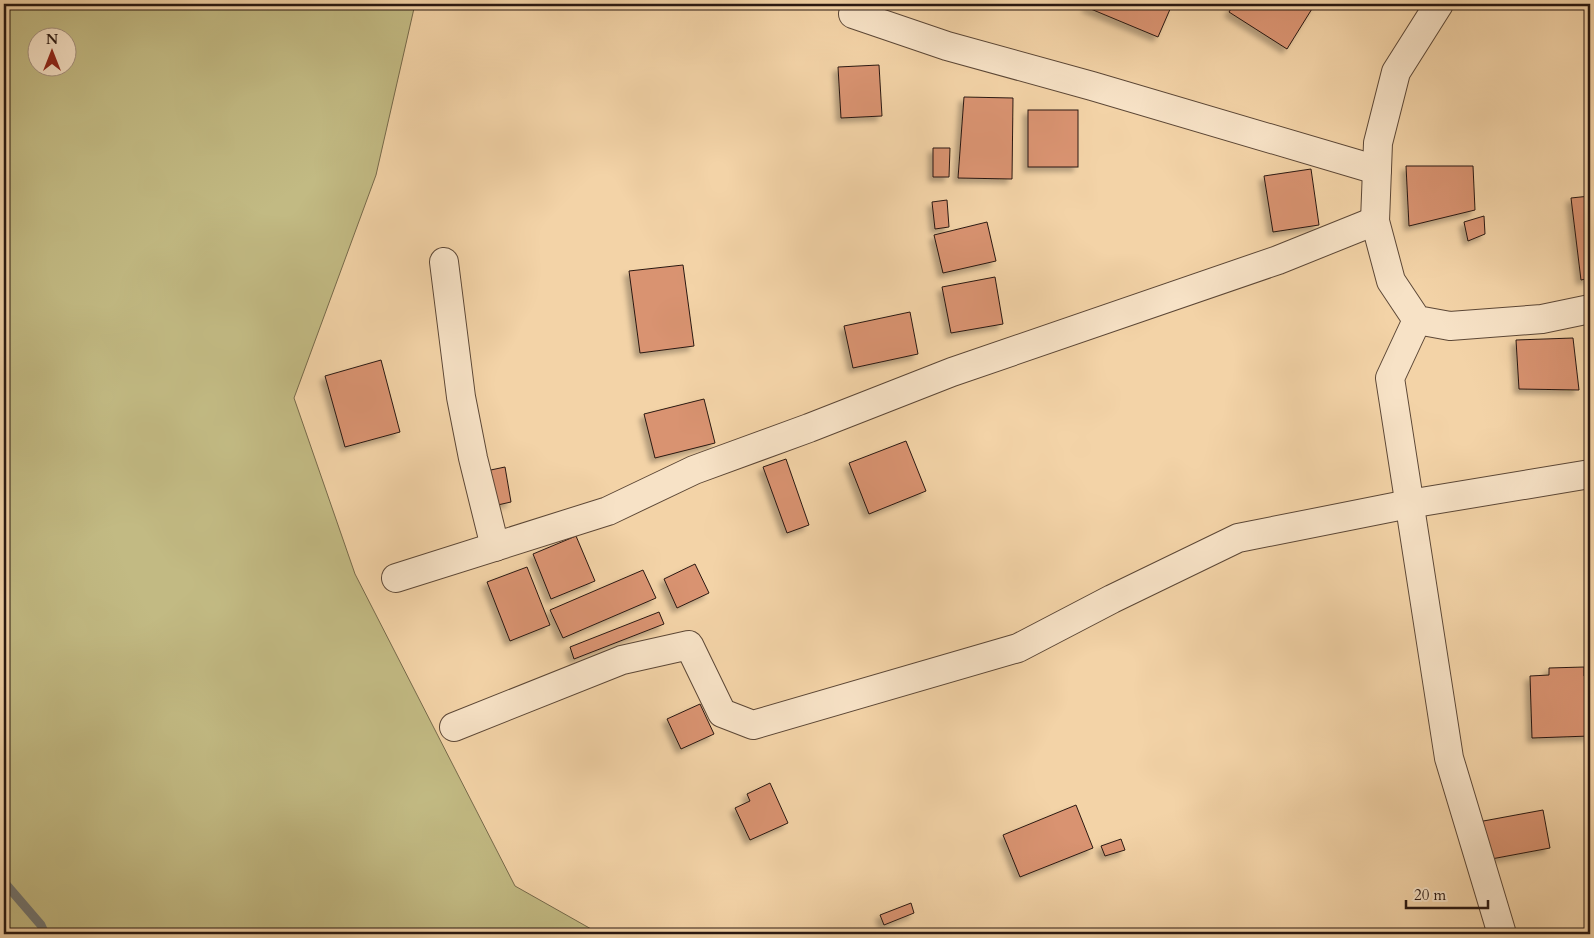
<svg xmlns="http://www.w3.org/2000/svg" width="1594" height="938" font-family="Cardo,serif">
<style>
.green{fill:#c2ba83;stroke:#76694a;fill-rule:evenodd}
.lines{fill:none;stroke-linecap:round;stroke-linejoin:round}
.stream{stroke:#717673;stroke-width:9}
.building{fill:#d99371;stroke:#2a1811;filter:url(#shadow)}
.minor-casing{stroke:#5c4736;stroke-width:30}
.minor{stroke:#f7e2c6;stroke-width:28}
</style>
<defs>
<filter id="shadow"><feDropShadow dx="-4.5" dy="4.5" stdDeviation="2.5" flood-color="#0004"/></filter>
</defs>
<rect width="100%" height="100%" fill="#f3d3a7"/>
<filter id="stains"><feTurbulence type="fractalNoise" baseFrequency=".004" numOctaves="4"/><feColorMatrix values="0 0 0 0 .2 0 0 0 0 .09 0 0 0 0 .02 0 0 0 .5 -.17"/></filter>
<radialGradient id="worn" r=".72"><stop offset=".6" stop-color="#630" stop-opacity="0"/><stop offset="1" stop-color="#630" stop-opacity=".3"/></radialGradient>
<path class="green" d="M4,4h411l-39,171 -82,223 61,176 160,312 85,48h-596zM38,38h30v30h-30z"/>
<g class="lines">
<polyline class="stream" points="4,882 41,925 45,934"/>
</g>
<g class="building">
<polygon points="1088,4 1163,4 1171,7 1158,37 1086,7"/>
<polygon points="1234,4 1315,4 1287,49 1229,12"/>
<polygon points="879,65 882,116 841,118 838,67"/>
<polygon points="964,97 1013,98 1012,179 958,178"/>
<rect x="1028" y="110" width="50" height="57"/>
<polygon points="933,148 950,148 949,177 933,177"/>
<polygon points="1406,166 1473,166 1475,210 1409,226"/>
<polygon points="1311,169 1319,225 1273,232 1264,176"/>
<polygon points="1590,196 1590,278 1581,280 1571,198"/>
<polygon points="947,200 949,227 935,229 932,202"/>
<polygon points="1484,216 1485,234 1468,241 1464,222"/>
<polygon points="987,222 996,261 943,273 934,235"/>
<polygon points="683,265 694,346 640,353 629,271"/>
<polygon points="995,277 1003,324 951,333 942,287"/>
<polygon points="910,312 918,354 853,368 844,326"/>
<polygon points="1573,338 1579,390 1519,389 1516,340"/>
<polygon points="381,360 400,432 345,447 325,376"/>
<polygon points="704,399 715,443 655,458 644,414"/>
<polygon points="906,441 926,491 869,514 849,463"/>
<polygon points="786,459 809,525 787,533 763,467"/>
<polygon points="505,467 511,502 493,506 486,471"/>
<polygon points="576,536 595,581 551,599 533,554"/>
<polygon points="695,564 709,593 677,608 664,579"/>
<polygon points="527,567 550,625 510,641 487,582"/>
<polygon points="643,570 656,598 563,638 550,610"/>
<polygon points="659,612 664,624 574,659 570,647"/>
<polygon points="1584,667 1584,676 1590,675 1590,736 1532,738 1530,676 1549,675 1549,668"/>
<polygon points="700,704 714,734 681,749 667,719"/>
<polygon points="770,783 788,823 750,840 735,808 750,801 747,794"/>
<polygon points="1076,805 1093,848 1020,877 1003,835"/>
<polygon points="1543,810 1550,848 1486,860 1478,822"/>
<polygon points="1121,839 1125,850 1105,856 1101,846"/>
<polygon points="911,903 914,913 884,925 880,915"/>
</g>
<g class="lines">
<g class="minor-casing">
<g id="minor">
<polyline points="1439,4 1396,72 1378,143 1375,221 1391,281 1417,320 1450,326 1542,319 1590,309"/>
<polyline points="853,14 947,46 1092,86 1377,170"/>
<polyline points="444,262 461,397 473,458 495,547"/>
<polyline points="1417,320 1390,378 1449,758 1502,934"/>
<polyline points="396,578 608,511 694,470 809,428 952,372 1278,260 1375,221"/>
<polyline points="454,727 622,660 689,645 722,713 753,725 1018,648 1112,599 1238,538 1409,504 1590,474"/>
</g>
</g>
<use href="#minor" class="minor"/>
</g>
<rect width="1594" height="938" fill="none" stroke="#f3d3a7" stroke-width="20"/>
<rect x="5" y="5" width="1584" height="928" fill="none" stroke="#2a1811" stroke-width="2.5"/>
<rect x="10" y="10" width="1574" height="918" fill="none" stroke="#2a1811"/>
<g transform="translate(52 52)"><circle r="24" fill="#f7e2c6" stroke="#a5917e"/>
<path d="M0-4L9 19L0 12L-9 19Z" fill="#8f2418"/>
<text y="-8" font-size="14" font-weight="bold" text-anchor="middle" fill="#2a1811">N</text>
</g>
<path d="M1406 900v8h82v-8" fill="none" stroke="#2a1811" stroke-width="2.5"/>
<text x="1414" y="900" font-size="15" fill="#2a1811" stroke="#f7e2c6" stroke-width="4" paint-order="stroke">20 m</text>
<rect width="100%" height="100%" filter="url(#stains)"/>
<rect width="100%" height="100%" fill="url(#worn)"/>
</svg>
